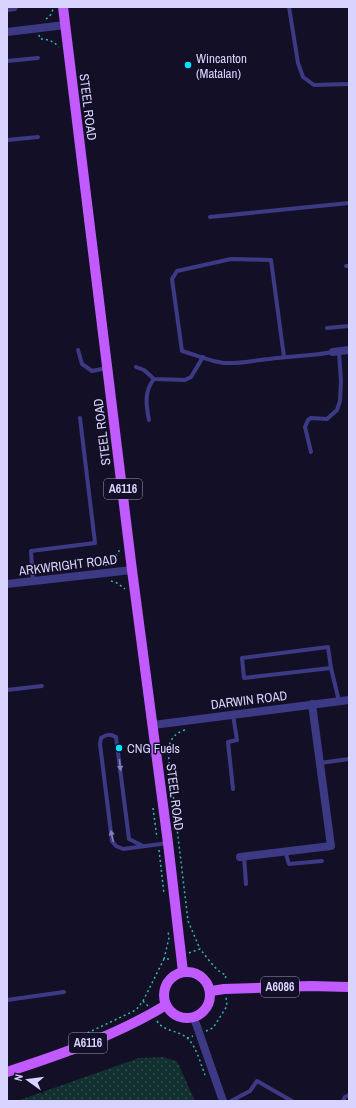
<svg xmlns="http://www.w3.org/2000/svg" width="356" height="1108" font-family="'Archivo Narrow',sans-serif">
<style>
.grass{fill:url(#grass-dots)}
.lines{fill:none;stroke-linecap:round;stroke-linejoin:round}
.path{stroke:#2fb8b0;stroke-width:1.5;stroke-dasharray:2 3;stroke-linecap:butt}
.service{stroke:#3d3a85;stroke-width:4}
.minor{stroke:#3d3a85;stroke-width:8}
.primary{stroke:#c25bff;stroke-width:10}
.oneway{fill:#837fbc}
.poi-dot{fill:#00e5ff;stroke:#130f26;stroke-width:1.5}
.labels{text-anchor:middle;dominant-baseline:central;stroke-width:3;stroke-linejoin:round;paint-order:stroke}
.shield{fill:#130f26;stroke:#9e99be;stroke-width:1}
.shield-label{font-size:12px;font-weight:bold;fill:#d9d4ff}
.poi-label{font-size:13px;fill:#d9d4ff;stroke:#130f26;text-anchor:start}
.street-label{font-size:13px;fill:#d9d4ff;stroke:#130f26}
</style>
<defs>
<pattern id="grass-dots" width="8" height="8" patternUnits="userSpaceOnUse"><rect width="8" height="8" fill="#12302f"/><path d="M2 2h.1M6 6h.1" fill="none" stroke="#344d4e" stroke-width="1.8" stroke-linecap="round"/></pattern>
</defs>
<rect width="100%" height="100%" fill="#130f26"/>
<polygon class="grass" points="163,1057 177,1061 195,1101 17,1101 139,1058"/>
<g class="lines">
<g class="path">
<polyline points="46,19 50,16 54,7"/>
<path d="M39,35l1,4c8,0 13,2 19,8"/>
<path d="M106,566v-3c7,-3 11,-7 14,-14"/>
<polyline points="111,581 117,583 125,589"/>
<path d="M185,730c-11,3 -16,11 -17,22l20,169 12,28"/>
<polyline points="153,808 157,838"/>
<polyline points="159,850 164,894"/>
<path d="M189,953l11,-4c8,9 15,22 26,26l-1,5"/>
<polyline points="164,959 169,938 168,931"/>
<polyline points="143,1001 148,1006"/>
<path d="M157,1021c7,11 21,9 30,17 9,7 14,27 18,37"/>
<polyline points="206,1031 213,1028 227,1006 226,997"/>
<polyline points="83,1035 136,1010 143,1001 164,959 172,959"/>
<polyline points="187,1038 193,1036"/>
</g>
<g class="service">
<polyline points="289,7 298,63 303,77 314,85 349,84"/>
<polyline points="7,10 15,9 16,7"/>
<polyline points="7,61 38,58"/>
<polyline points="7,140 38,137"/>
<polyline points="210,217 349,203"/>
<polyline points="346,266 349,266"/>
<polyline points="327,328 349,326"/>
<polyline points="78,350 82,364 92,371 107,368"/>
<path d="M284,357l-13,-97 -40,-1 -54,12 -5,8 10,72c12,3 32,12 44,12 14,1 29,-3 43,-4 21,-3 43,-3 64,-7"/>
<polyline points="136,367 144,370 154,379 185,380 191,377 203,357"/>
<path d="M149,420c-3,-15 -5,-29 5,-41"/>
<polyline points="311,452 305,427 308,420 311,418 327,419 337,410 340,401 341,381 339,352"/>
<polyline points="33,581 31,551 95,543 80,418"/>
<polyline points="331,668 328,647 242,658 244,678 331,668 339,701"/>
<polyline points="7,690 42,686"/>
<polyline points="233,715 237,740 228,742 233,789"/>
<polyline points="320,763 349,759"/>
<path d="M143,846l-14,-7 -13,-102c-6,-3 -9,-3 -15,1l-1,6 12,97 4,5 7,3 45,-6"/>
<polyline points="285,851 289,864 322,861"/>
<polyline points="244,856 246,884"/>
<polyline points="7,1000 64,992"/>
<polyline points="231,1101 250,1091 257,1081 292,1101"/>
<polyline points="343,1101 345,1097 349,1095"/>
</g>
<g class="minor">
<polyline points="7,32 65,25"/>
<polyline points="333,352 349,350"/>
<polyline points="7,584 132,570"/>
<polyline points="153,725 349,700"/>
<polyline points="240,857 331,846 312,704"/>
<polyline points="194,1018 223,1101"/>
</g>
<g class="primary">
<polyline points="63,7 132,570 168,843 183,972"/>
<circle cx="187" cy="995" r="23"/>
<polyline points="211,991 224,989 310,986 349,987"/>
<path d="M7,1072c55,-18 110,-37 159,-67"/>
</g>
</g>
<defs><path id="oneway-solid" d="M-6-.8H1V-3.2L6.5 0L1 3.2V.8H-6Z"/></defs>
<g class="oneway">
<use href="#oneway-solid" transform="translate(120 765) rotate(84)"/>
<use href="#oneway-solid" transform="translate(112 836) rotate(-102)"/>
</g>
<g class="poi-dot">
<circle cx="188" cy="65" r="4"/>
<circle cx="119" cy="748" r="4"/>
</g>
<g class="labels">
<g class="shield">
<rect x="104" y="479" width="38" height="20" rx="3"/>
<rect x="261" y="977" width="38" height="20" rx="3"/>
<rect x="69" y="1033" width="38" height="20" rx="3"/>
</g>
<g class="shield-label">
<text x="123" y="489">A6116</text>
<text x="280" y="987">A6086</text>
<text x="88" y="1043">A6116</text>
</g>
<g class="poi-label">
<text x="196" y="58">Wincanton<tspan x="196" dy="15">(Matalan)</tspan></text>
<text x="127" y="748">CNG Fuels</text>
</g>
<g class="street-label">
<text transform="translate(88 107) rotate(83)">STEEL ROAD</text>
<text transform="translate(102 432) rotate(-97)">STEEL ROAD</text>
<text transform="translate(68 565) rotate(-7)">ARKWRIGHT ROAD</text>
<text transform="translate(249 700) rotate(-7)">DARWIN ROAD</text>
<text transform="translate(175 797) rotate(83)">STEEL ROAD</text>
</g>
</g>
<rect width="356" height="1108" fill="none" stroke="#d9d4ff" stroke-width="16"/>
<g transform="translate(28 1080) rotate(284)" stroke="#130f26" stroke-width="3" paint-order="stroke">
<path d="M0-3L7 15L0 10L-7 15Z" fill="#d9d4ff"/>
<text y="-6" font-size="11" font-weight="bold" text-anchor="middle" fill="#d9d4ff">N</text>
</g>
</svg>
